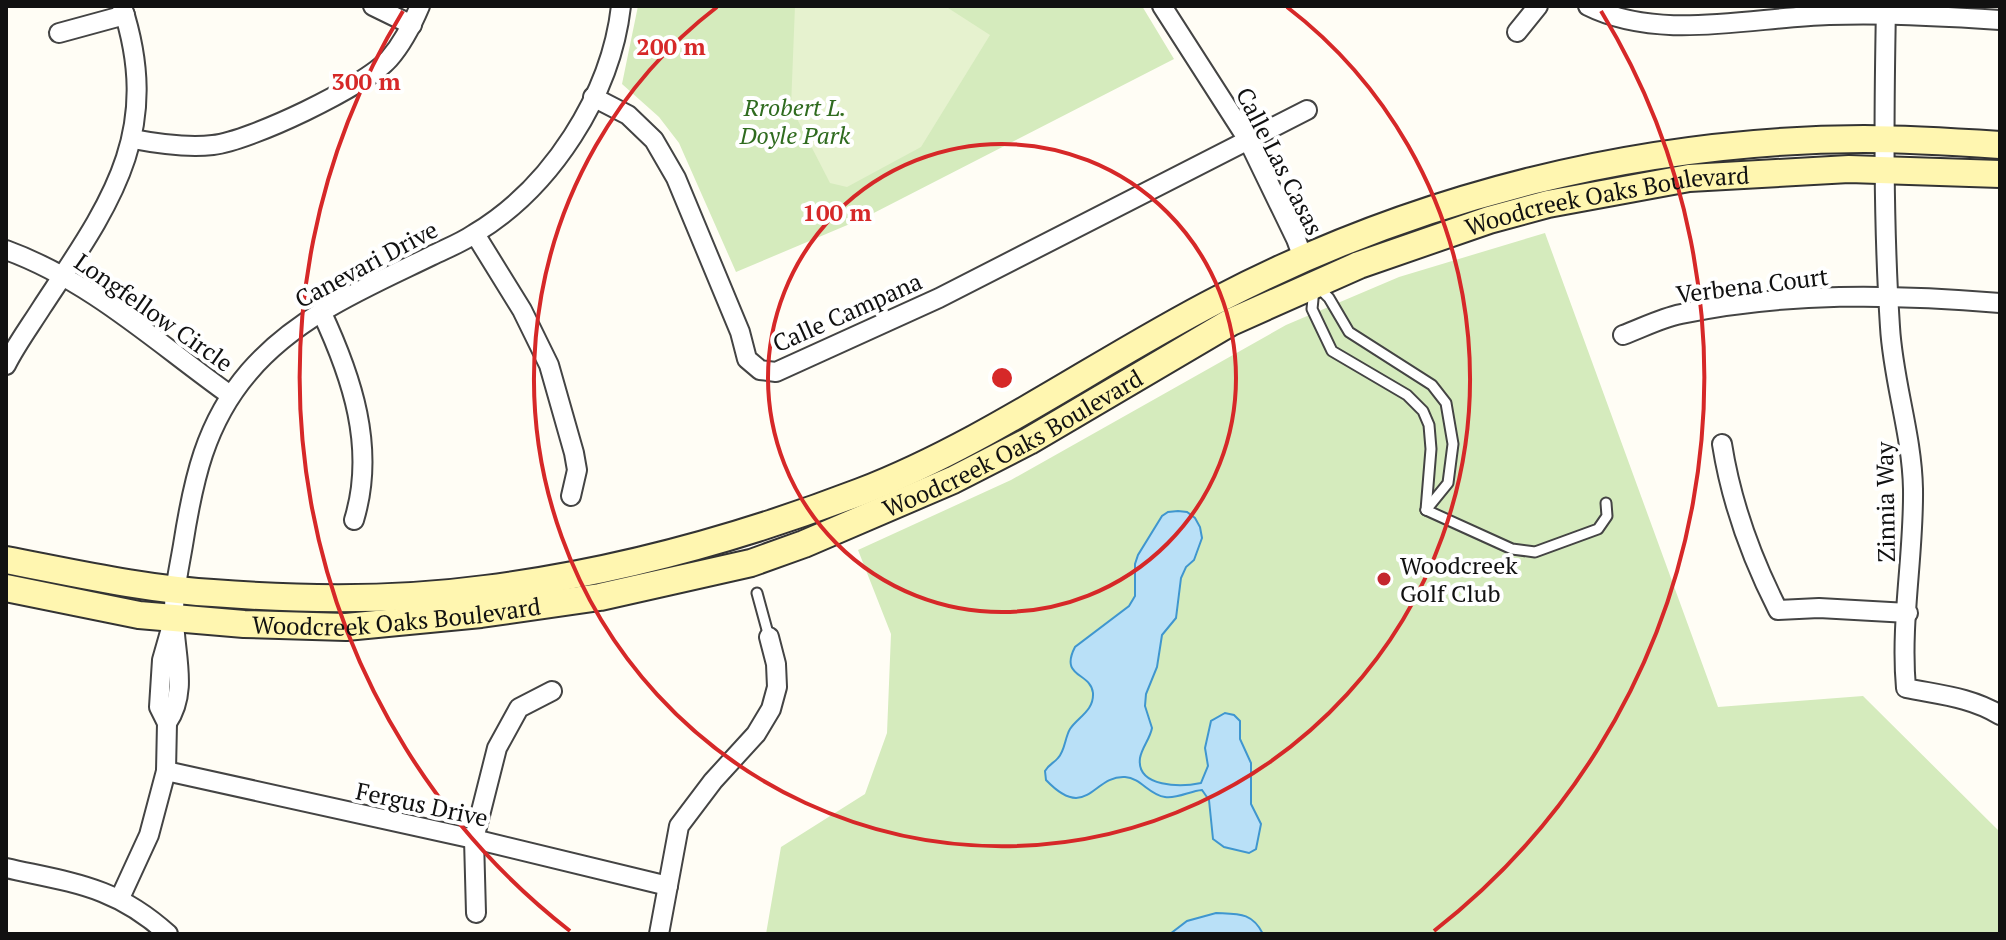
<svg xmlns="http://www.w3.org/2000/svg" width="2006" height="940" font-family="'PT Serif',serif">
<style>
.green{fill:#d5ebbd}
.pitch{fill:#e6f2cf}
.water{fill:#b9e0f7;stroke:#3f96cf;stroke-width:2}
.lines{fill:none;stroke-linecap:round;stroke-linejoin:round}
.service-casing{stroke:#444;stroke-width:13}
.minor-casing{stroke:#444;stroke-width:22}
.secondary-casing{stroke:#333;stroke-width:30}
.service{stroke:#fff;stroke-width:9}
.minor{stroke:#fff;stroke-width:18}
.secondary{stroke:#fff6b0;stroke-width:26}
.ring{fill:none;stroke:#d62828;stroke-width:4}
.poi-dot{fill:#c4262e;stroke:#fff;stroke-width:3}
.labels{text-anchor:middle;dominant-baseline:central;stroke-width:8;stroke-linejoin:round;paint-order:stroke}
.park-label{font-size:24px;font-style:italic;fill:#2f6b1f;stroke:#fff}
.street-label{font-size:24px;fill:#111;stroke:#fff}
.poi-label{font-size:24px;fill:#111;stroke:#fff;text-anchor:start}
.centre{fill:#d62828;stroke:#fff;stroke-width:4}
.ring-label{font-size:24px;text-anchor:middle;font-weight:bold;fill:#d62828;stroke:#fff;stroke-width:8;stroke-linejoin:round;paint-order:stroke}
</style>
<rect width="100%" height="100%" fill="#fffdf5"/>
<g class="green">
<polygon points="638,6 1142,6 1174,59 864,218 736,272 679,143 659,117 622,84"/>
<polygon points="1545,233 1718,707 1863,696 2000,832 2000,934 766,934 781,847 865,794 887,733 891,634 858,550 1011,480 1286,325 1399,277"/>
</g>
<polygon class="pitch" points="795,6 945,6 990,35 921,147 847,187 830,183 791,107"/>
<g class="water">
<path d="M1178,511l9,1 8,6 5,9 2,11 -8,22 -8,7 -5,11 -5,40 -14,17 -5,32 -11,27 -1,12 7,22c-2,11 -10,19 -12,30 -4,30 42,29 61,25l7,-17 -3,-18 6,-27 14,-8 9,2 6,6v18l11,24v41l10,20 -5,25 -7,4 -25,-6 -11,-8 -4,-39 -7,-10c-12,1 -25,9 -37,7 -16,-2 -24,-19 -40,-20 -32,-2 -38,46 -79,3l-1,-9c4,-7 9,-8 13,-13 7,-7 7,-21 12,-29 8,-12 24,-18 23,-36 -2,-21 -34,-15 -18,-46l54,-41 6,-10v-32l3,-9 24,-39 6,-4z"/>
<path d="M1216,913c22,1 36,-1 47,21h-93l17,-13z"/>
</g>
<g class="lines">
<g class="service-casing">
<g id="service">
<polyline points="1318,287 1329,298 1349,332 1432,385 1446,403 1453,444 1448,483 1426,510"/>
<polyline points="1314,289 1312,309 1332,351 1407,395 1423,411 1429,425 1431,449 1426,510"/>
<polyline points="1426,510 1512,549 1535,552 1598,529 1607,516 1606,503"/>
<polyline points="757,593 769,637"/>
</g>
</g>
<g class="minor-casing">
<g id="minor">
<polyline points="373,6 412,25"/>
<polyline points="1162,6 1248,140 1296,239 1303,258"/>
<path d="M1588,6c72,36 164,11 241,9 57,-2 114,1 171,5"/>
<path d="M1886,6c-2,107 -3,214 4,321 3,54 22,107 23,162 1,66 -13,134 -7,199 34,7 64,9 94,27"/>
<polyline points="1517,32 1538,6"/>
<polyline points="59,33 125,15"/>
<polyline points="593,97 628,115 654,140 676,178 740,332 747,359 760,370 776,372 939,298 1307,110"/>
<path d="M133,139c26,5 53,9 80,6 37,-4 151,-58 176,-86 14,-16 23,-34 31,-53"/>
<polyline points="475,234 522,310 549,365 574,453 577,470 571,496"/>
<path d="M6,250c85,31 151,93 224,145"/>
<path d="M321,311c31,66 55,137 33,209"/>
<path d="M1623,335c19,-7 38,-17 58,-21 103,-22 214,-20 319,-11"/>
<path d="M6,365c10,-20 24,-39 36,-58 67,-102 122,-173 80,-301"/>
<path d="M1722,444c9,57 30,115 56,166l41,-2 89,5"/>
<path d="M167,723c22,-32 7,-70 7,-106 -1,-24 5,-48 9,-72 10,-64 22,-122 66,-173 48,-56 116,-84 182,-116 14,-7 30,-13 43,-22 77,-46 137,-139 147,-228"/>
<polyline points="166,771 474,839 668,886"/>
<path d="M6,868c67,15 109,18 162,66"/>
<polyline points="120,898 149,835 166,771 167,723 159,707 162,660 172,625"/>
<polyline points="476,913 474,839 497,748 519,708 552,691"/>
<polyline points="659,934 679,826 713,781 756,734 771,709 777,687 776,664 769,637"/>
</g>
</g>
<g class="secondary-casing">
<g id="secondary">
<path d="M6,560c68,13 138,29 207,33 89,7 183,8 272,-4 127,-16 255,-51 375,-97 127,-49 238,-131 359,-193 198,-103 422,-159 645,-160 45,0 91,3 136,6"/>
<path id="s1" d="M6,588l133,27 105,9 102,3 135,-13 119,-17 151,-34 53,-19 149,-64 76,-39 202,-119 128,-57 130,-45 59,-16 141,-26 160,-9 151,5"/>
</g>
</g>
<use href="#service" class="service"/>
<use href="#minor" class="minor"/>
<use href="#secondary" class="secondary"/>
</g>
<g class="ring">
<circle cx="1002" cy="378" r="234"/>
<path d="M1287 7A468 468 0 1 1 717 7"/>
<path d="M570 931A702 702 0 0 1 403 11M1601 11A702 702 0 0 1 1434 931"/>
</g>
<circle class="poi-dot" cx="1384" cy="579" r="8"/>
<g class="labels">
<g class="park-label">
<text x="795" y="107">Rrobert L.<tspan x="795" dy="28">Doyle Park</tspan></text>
</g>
<g class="street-label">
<text transform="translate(1280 161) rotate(63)">Calle Las Casas</text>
<text stroke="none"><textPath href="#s1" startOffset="1690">Woodcreek Oaks Boulevard</textPath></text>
<text transform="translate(366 264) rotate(-28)">Canevari Drive</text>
<text transform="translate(1752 285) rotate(-7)">Verbena Court</text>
<text transform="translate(154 312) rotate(35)">Longfellow Circle</text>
<text transform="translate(847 312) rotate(-24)">Calle Campana</text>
<text stroke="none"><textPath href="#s1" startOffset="1042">Woodcreek Oaks Boulevard</textPath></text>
<text transform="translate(1885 502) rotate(-91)">Zinnia Way</text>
<text stroke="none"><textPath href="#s1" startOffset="394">Woodcreek Oaks Boulevard</textPath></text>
<text transform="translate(422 804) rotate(12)">Fergus Drive</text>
</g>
<g class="poi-label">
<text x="1400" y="565">Woodcreek<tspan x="1400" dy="28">Golf Club</tspan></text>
</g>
</g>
<circle cx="1002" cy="378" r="12" class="centre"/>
<g class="ring-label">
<text x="671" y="55">200 m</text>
<text x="366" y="90">300 m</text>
<text x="837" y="221">100 m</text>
</g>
<rect width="2006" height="940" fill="none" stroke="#111111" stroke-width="16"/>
</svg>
